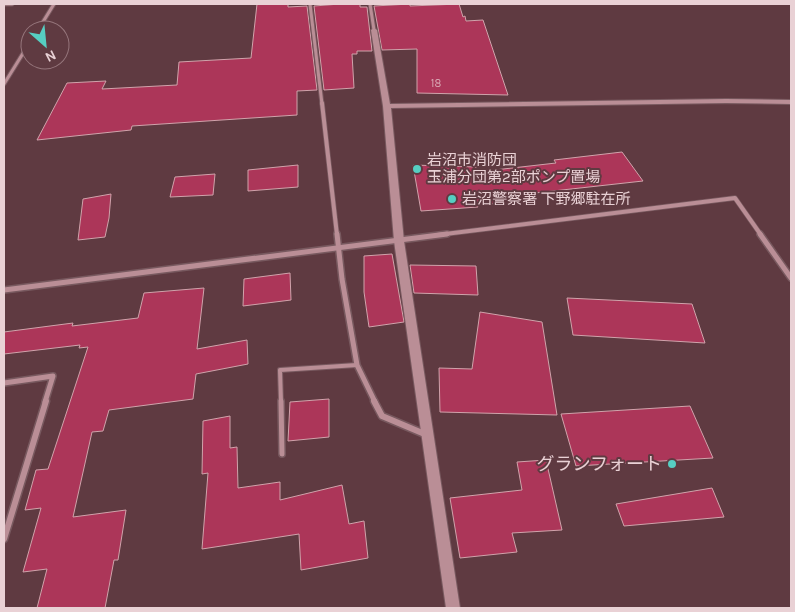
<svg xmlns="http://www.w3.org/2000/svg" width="795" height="612" font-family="Karla,'Noto Sans JP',sans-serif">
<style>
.building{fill:#ac3659;stroke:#d0a3ab}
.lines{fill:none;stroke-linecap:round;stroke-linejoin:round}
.lane-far1-casing{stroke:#78595f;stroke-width:6}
.lane-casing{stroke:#78595f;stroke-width:8}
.street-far3-casing{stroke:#78595f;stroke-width:5}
.street-far2-casing{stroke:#78595f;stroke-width:5.5}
.street-far1-casing{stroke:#78595f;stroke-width:8}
.street-casing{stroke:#78595f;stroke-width:9}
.secondary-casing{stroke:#78595f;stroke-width:2}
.lane-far1{stroke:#ba8e96;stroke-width:4}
.lane{stroke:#ba8e96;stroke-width:5}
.street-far3{stroke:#ba8e96;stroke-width:3}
.street-far2{stroke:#ba8e96;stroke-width:4}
.street-far1{stroke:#ba8e96;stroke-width:5}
.street{stroke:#ba8e96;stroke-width:6}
.secondary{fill:#ba8e96;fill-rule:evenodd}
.poi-dot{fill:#56cec2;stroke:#5f3a41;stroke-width:2}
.labels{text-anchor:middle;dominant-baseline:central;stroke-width:4;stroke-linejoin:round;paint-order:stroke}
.far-number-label{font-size:11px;fill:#daaab6}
.poi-label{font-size:15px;fill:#e9d1d5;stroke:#5f3a41;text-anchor:start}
.near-poi-label{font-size:18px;fill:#e9d1d5;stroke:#5f3a41;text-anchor:end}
</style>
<rect width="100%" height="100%" fill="#5f3a41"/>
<g class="building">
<polygon points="257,4 288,4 288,7 307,6 317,90 297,91 297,115 132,126 131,130 37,140 67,83 106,81 102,89 177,85 179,62 251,58"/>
<polygon points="340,4 360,4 360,7 367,7 372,51 357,51 357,54 352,54 354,88 324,90 314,6"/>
<polygon points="410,4 410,6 459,4 463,17 465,16 466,21 483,20 508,95 417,93 417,49 382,50 374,6"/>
<polygon points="622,152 643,181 499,197 501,203 478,205 478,207 421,211 413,165 476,167 477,172 556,163 554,160"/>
<polygon points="298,165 298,187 248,191 248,170"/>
<polygon points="215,174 213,195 170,197 175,177"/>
<polygon points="111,194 109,218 105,237 78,240 83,199"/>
<polygon points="392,254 404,322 369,327 364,292 364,256"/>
<polygon points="410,265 476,266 478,295 414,293"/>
<polygon points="290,273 291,300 243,306 244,279"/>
<polygon points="204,288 197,349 247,340 248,364 196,374 193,399 109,410 103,431 92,432 73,517 126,510 118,560 114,560 105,608 37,608 47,569 23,572 41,508 25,510 36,470 48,469 88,347 79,348 80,345 4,354 4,332 73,323 72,326 138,318 144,293"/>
<polygon points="567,298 692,304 705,343 573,335"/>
<polygon points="480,312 542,322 557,415 440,412 439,368 472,369"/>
<polygon points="329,399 329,437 288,441 290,402"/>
<polygon points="690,406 713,458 576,466 561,414"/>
<polygon points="230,416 230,448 237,447 238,488 280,482 280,500 342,485 349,524 364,521 368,558 301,570 299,534 202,549 208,473 202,474 203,421"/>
<polygon points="546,460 562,530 512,533 517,552 460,558 450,498 522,490 517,462"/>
<polygon points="712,488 724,517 624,526 616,504"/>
</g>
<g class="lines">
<g class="lane-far1-casing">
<polyline id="lane-far1" points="281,402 280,370 357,365"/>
</g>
<g class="lane-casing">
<polyline id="lane" points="281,401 282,454"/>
</g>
<g class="street-far3-casing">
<g id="street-far3">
<polyline points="4,4 12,4"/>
<polyline points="310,4 322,104"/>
<polyline points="370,4 374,30"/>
<polyline points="38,30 54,4"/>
<polyline points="4,84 30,42"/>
</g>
</g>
<g class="street-far2-casing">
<g id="street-far2">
<polyline points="322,103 337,235"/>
<polyline points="437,235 735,198 761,235"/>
</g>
</g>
<g class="street-far1-casing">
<g id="street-far1">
<polyline points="337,234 342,279 357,365 375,402"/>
<polyline points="760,234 791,278"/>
<polyline points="4,290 447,234"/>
<polyline points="4,383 53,376 45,402"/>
</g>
</g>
<g class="street-casing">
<g id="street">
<polyline points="374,401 382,416 427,435"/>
<polyline points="4,539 46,401"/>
</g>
</g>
<g class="secondary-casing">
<polygon id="secondary" points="374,28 377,30 390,104 726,99 791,100 791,104 726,103 391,108 404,241 460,608 446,608 394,241 383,106 371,30"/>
</g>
<use href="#lane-far1" class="lane-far1"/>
<use href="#lane" class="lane"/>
<use href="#street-far3" class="street-far3"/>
<use href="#street-far2" class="street-far2"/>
<use href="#street-far1" class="street-far1"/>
<use href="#street" class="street"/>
<use href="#secondary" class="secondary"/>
</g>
<g class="poi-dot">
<circle cx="417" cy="169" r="5"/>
<circle cx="452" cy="199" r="5"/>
<circle cx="672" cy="464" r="5"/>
</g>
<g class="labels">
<g class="far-number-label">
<text x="436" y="83">18</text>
</g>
<g class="poi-label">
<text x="427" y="160">岩沼市消防団<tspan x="427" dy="17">玉浦分団第2部ポンプ置場</tspan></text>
<text x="462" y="199">岩沼警察署 下野郷駐在所</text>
</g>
<g class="near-poi-label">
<text x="662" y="464">グランフォート</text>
</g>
</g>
<rect width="795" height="612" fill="none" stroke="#e9d1d5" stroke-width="10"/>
<g transform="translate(45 45) rotate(153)"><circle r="24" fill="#5f3a41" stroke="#96767c"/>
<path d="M0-4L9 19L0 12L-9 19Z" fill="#56cec2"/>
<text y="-8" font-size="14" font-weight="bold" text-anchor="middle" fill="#e9d1d5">N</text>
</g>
</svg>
